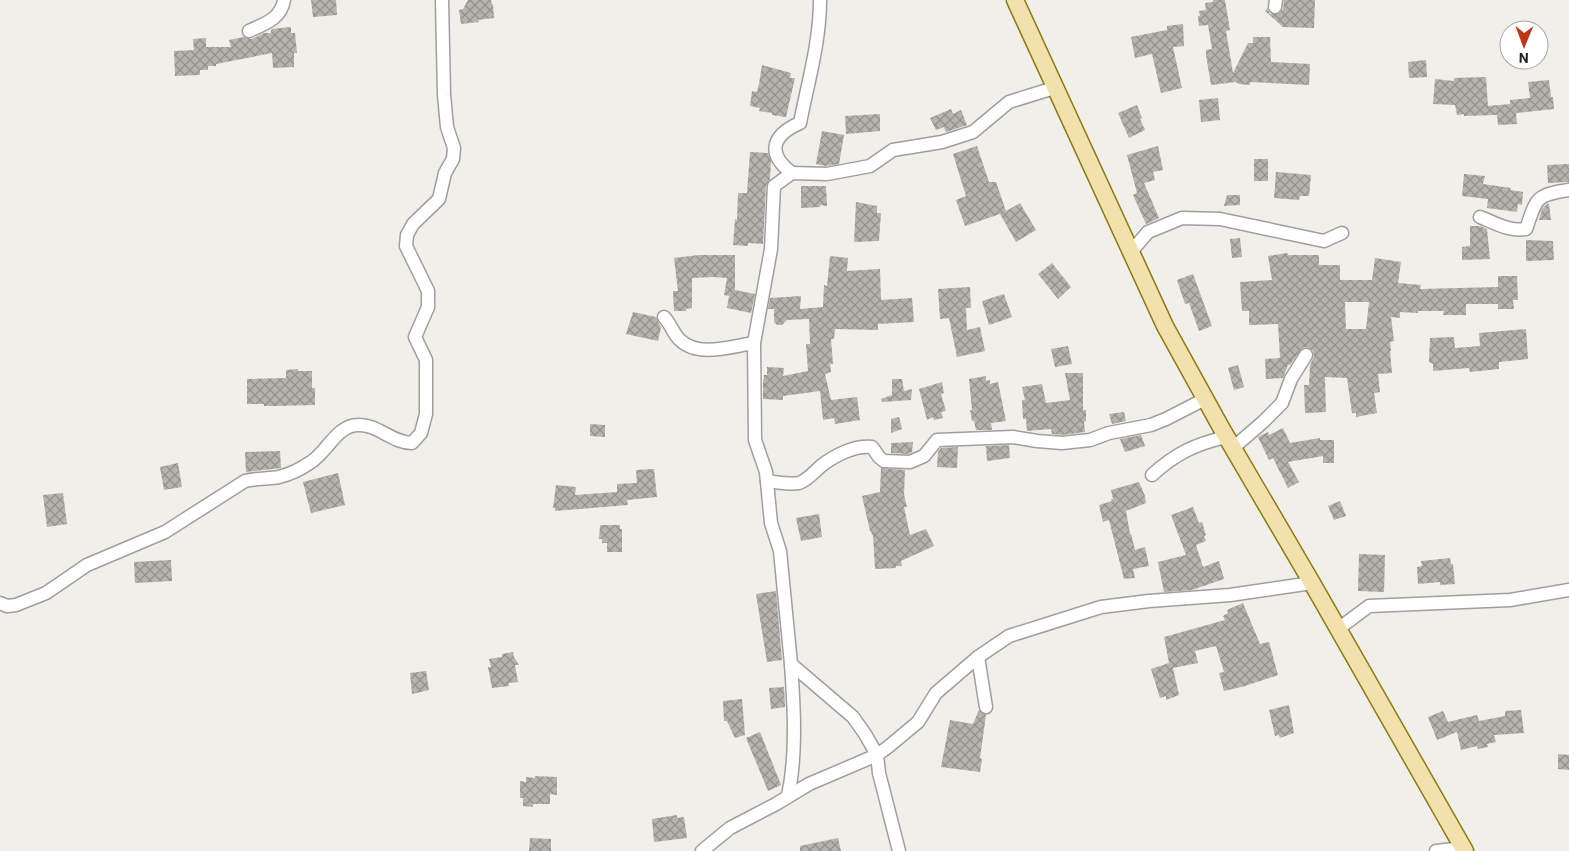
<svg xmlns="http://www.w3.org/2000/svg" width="1569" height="851" font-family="Roboto,sans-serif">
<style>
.building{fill:url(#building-cross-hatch);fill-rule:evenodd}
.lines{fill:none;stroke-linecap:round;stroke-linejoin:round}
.minor-casing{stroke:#9f9f9f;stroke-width:15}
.major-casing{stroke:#8d7a12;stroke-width:19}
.minor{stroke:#fff;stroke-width:12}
.major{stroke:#f2e1ad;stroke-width:16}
</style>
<defs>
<pattern id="building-cross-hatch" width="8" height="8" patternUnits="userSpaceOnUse" patternTransform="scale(1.25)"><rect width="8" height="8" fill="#b6b2ac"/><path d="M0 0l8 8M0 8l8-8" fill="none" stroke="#94908c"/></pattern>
</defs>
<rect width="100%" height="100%" fill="#f1efe9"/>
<g class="building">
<polygon points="311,0 336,0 337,15 313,17"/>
<polygon points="468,0 491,0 492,5 493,4 494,18 478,20 479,22 461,24 459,10 463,9"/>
<polygon points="1213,0 1225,0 1230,30 1226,31 1233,73 1248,43 1253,43 1253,37 1270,37 1271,62 1310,64 1309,85 1250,82 1250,85 1239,84 1236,82 1211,85 1206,55 1206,50 1212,49 1208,25 1199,26 1198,16 1200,16 1199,11 1206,10 1205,3 1213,2"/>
<polygon points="1284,0 1315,0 1314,28 1283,27 1265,11 1267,8 1270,14 1278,14 1283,9"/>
<polygon points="1183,24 1184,46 1173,47 1182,88 1161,93 1152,54 1135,58 1131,37 1167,30 1167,26"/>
<polygon points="291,27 291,33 295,33 297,53 294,53 294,67 273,68 272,53 216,64 216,66 208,66 208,70 200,70 200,75 175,76 174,51 194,50 193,39 206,38 206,47 231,47 229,40 244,37 252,39 264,33 271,33 271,30 272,29"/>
<polygon points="1426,60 1427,77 1409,78 1408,62"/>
<polygon points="762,65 791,73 790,78 795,78 786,117 772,115 772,113 759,111 760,108 750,106 752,91 757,92 759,84"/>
<polygon points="1486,77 1488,106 1510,104 1510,100 1530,98 1528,82 1549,80 1551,97 1553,97 1554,109 1516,113 1517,124 1498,125 1497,115 1464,116 1464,114 1457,115 1455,105 1433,104 1435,79 1454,81 1454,78"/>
<polygon points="1218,98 1220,120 1201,122 1199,100"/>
<polygon points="1137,105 1142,118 1140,119 1145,130 1129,138 1118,113"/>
<polygon points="951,109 953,114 961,110 967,125 946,132 944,127 936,130 930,118"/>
<polygon points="880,114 880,131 846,134 845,116"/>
<polygon points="822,131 844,135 839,164 826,166 816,164"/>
<polygon points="977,146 989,182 996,182 1006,211 1020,203 1036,230 1016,242 1000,214 965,226 956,200 966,196 953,154"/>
<polygon points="1158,146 1163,170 1153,172 1155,180 1144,183 1159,218 1146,224 1133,195 1137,193 1127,155"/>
<polygon points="750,152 768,153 771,161 770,179 766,186 763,244 748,243 748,246 733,245 735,219 737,220 738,193 747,193"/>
<rect x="1254" y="159" width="14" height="22"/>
<polygon points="1569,164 1569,182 1548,183 1547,165"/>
<polygon points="1276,172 1311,175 1309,196 1300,196 1299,200 1274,198"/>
<polygon points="1464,174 1485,176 1483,184 1511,188 1510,190 1523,192 1522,205 1518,204 1517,212 1487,208 1488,199 1462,196"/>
<polygon points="801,186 826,186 827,206 820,205 820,207 801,208"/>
<polygon points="1227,195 1240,195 1240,205 1224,206"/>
<polygon points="856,202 877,206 877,213 881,213 879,241 854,242"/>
<polygon points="1548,203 1549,204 1551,220 1539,220 1542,209"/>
<polygon points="1470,226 1480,226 1487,229 1490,259 1462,260 1462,247 1470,246"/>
<polygon points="1240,238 1242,257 1232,258 1230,239"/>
<polygon points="1526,240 1553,241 1554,260 1526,261"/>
<path d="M1287,253l1,2h31v10h21v15h32l3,-22 26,4 -3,21 23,2 -1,4 78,-2v-11h19l1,24h-5l1,9h-16v-5h-32v11h-23l1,-4h-26v2l-18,-1v6l-9,-1 3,24 -4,1 1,9h-1l2,22 -14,1 2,18 -6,1 3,20 -21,4v-4h-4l-5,-35 -22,-1 1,35 -21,1 -1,-28h5l1,-20 4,-9 -1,-5 -6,-4 -5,1 -12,17h-2l-5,13 -17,1 -1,-20 15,-1 -2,-34 -29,1v-14h-7l-2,-29 32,-2 -4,-24zM1345,302h24l-3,27h-20z"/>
<polygon points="699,255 735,255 735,290 755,294 751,313 727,308 729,296 724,295 727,278 713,277 692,278 692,308 686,309 686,311 674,311 673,291 678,291 674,258"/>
<polygon points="830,256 848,258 847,271 880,269 881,300 912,298 914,322 878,324 878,330 835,329 834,339 831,339 833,364 830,364 831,372 825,374 831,400 857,397 860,420 835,424 834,418 823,420 820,391 783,396 783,400 763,399 763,383 764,375 767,375 767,367 784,368 783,376 808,371 806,344 810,344 809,319 787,320 782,325 777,325 774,322 774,309 768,309 770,298 801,296 800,309 823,307 824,285 827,286"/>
<polygon points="1052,263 1071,287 1058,299 1038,274"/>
<polygon points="1193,274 1212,326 1199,331 1189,303 1185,304 1177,280"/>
<polygon points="970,287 971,308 966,308 967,330 980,327 985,351 957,357 949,318 940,319 938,289"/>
<polygon points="1004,294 1012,317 989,325 982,301"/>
<polygon points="633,312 656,317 661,327 658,341 626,334"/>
<polygon points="1526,329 1528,359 1499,362 1499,369 1470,372 1469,368 1433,371 1433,364 1429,362 1430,338 1454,337 1455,348 1480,346 1479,333"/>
<polygon points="1068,346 1072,364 1055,367 1051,349"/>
<polygon points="1238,365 1244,387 1234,390 1228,368"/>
<polygon points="298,369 298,371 312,371 312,388 315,388 315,405 275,406 264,406 264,404 247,404 247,379 286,378 286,370"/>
<polygon points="1065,373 1083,373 1083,410 1086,410 1086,421 1084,422 1085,432 1062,435 1052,434 1051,429 1027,431 1026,419 1023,419 1022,400 1025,400 1022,387 1042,384 1046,403 1070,400"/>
<polygon points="986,376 986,381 990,380 990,384 998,382 1006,421 991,423 992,430 976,430 974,421 972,421 970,410 972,410 969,379"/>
<polygon points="892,379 902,379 904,391 912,389 911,400 882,402 881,399 892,395"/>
<polygon points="942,382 944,393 941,394 946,411 941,412 943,418 934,420 933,417 927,420 919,389"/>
<polygon points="1124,412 1126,421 1112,424 1109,414"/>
<polygon points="899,417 902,429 891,433 891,419"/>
<polygon points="590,424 605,425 605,437 590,436"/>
<polygon points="1283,428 1290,443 1320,438 1320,440 1334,440 1334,463 1323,463 1323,456 1288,462 1299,482 1288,488 1273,458 1269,460 1258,437 1268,432 1269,435"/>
<polygon points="1141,435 1145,446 1125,452 1120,439"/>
<polygon points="913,442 912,452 908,454 891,453 891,443"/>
<polygon points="1009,445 1010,458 987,461 986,446"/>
<polygon points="958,447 957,468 937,467 938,452 941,448"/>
<polygon points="280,451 281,468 246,472 245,452"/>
<polygon points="178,463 182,487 164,490 160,467"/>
<polygon points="881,468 905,470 904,494 907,507 904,507 910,535 926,529 934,546 901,561 902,566 896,566 896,568 875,569 873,535 872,535 871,531 870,531 862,496 880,492"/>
<polygon points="654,469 657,497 627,500 628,505 555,511 555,508 553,508 556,485 576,487 575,495 617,492 617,484 637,483 636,470"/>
<polygon points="338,473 345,505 311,513 303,482"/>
<polygon points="1139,482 1145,496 1146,503 1126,511 1130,534 1131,534 1135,550 1145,547 1149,566 1133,569 1135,578 1124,579 1109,520 1103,522 1099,505 1112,501 1111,499 1113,499 1111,490"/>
<polygon points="63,493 67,524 47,527 43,495"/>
<polygon points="1340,501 1346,516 1334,520 1328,506"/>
<polygon points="1193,507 1199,523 1202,522 1206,535 1204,536 1206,541 1196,545 1203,567 1219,561 1224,579 1192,590 1164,592 1158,562 1186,555 1171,515"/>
<polygon points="819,514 822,537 801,541 796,518"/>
<polygon points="600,525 620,525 620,529 622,529 622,552 607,552 607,543 602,543 602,539 599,539"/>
<polygon points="1359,554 1385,555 1384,592 1358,591"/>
<polygon points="1450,558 1451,564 1453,564 1455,584 1440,585 1440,582 1418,584 1417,567 1422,566 1421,561"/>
<polygon points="171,560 172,581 135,583 134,562"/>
<polygon points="776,591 782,660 767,662 756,594"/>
<polygon points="1243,603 1260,644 1269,642 1278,675 1245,686 1224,691 1219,673 1224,672 1216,646 1195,651 1198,663 1173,668 1179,695 1166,700 1166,696 1160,698 1151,669 1169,663 1164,637 1225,620 1223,616 1228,613 1227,610"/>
<polygon points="513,652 514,657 519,665 515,665 518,682 509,683 509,686 492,688 488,667 491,667 489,659 502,657 502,654"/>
<polygon points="426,671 429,690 412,694 410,673"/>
<polygon points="784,687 785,707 771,709 769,688"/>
<polygon points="742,699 745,735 735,738 727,721 724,721 723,701"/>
<polygon points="1289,705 1294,733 1280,738 1279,735 1275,736 1269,710"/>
<polygon points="979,710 986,715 980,758 982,759 980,772 941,767 950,720 973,724"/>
<polygon points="1521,710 1524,733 1494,735 1496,742 1487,744 1488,747 1478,749 1477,746 1461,750 1457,732 1437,740 1428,717 1443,711 1448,722 1477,715 1479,721 1505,716 1505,711"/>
<polygon points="760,732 781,785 768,791 746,738"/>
<polygon points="1558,754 1569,755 1569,770 1558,769"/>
<polygon points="535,776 557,777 557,795 550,794 550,804 533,804 533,807 523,806 523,798 520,798 520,781 526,782 526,777 535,778"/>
<polygon points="677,815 677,818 684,817 687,838 654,842 652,819"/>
<polygon points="530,838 551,839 551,851 529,851"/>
<polygon points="838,838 841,851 800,851 800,846"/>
</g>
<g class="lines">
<g class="minor-casing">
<g id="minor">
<polyline points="1275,7 1276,0"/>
<path d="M249,31c15,-7 32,-12 35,-31"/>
<path d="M792,173c-26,-19 -20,-38 8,-50 8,-41 20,-81 20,-123"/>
<path d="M1480,217c15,6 30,15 46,12 11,-31 9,-34 43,-39"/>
<polyline points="1130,253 1148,232 1182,218 1220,219 1324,241 1342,233"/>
<path d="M664,317c7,7 9,17 16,23 18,18 52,6 74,3"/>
<polyline points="1233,448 1263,422 1282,403 1291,379 1306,355"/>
<path d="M1152,475c24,-22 44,-31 74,-38"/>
<path d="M767,481c10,1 23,4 32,2 9,-3 15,-11 22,-17 14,-11 34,-21 51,-19l7,10 5,4 26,1 14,-6 13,-16 76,-3 24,4 25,2 28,-3 19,-7 42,-8 15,-6 39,-20"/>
<path d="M0,603l7,3 9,-1 30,-12 41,-28 78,-33 80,-51c11,-3 23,-2 34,-4 12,-3 22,-8 32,-15 16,-10 26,-37 47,-37 20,-1 34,18 54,18l9,-10 5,-19v-54l-11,-23 13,-30v-16l-22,-45 1,-11 6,-11 26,-25 6,-26 8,-14 1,-11 -7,-21 -3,-32 -2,-95"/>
<polyline points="1338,629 1369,606 1510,600 1569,590"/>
<polyline points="978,657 986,707"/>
<path d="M788,796c9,-42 6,-89 3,-132"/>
<polyline points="702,851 730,828 776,804 809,784 877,755 888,747 918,722 936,693 978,657 1009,636 1101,607 1149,601 1230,595 1312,583"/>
<polyline points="899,851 879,773 877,755 865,734 853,717 791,664 780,551 771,523 766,472 755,440 754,343 771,249 774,186 792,173 827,174 870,166 893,150 942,142 973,132 1009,102 1054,88"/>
<polyline points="1436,851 1464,848"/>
</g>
</g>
<g class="major-casing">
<polyline id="major" points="1015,0 1165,326 1223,431 1312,583 1465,851"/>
</g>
<use href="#minor" class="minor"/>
<use href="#major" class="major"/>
</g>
<g transform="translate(1524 45) rotate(181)"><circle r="24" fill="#ffffff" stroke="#a7a7a7"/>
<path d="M0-4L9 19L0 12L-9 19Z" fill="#bc3518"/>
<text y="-8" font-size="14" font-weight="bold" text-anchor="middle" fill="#222222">N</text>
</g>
</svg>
